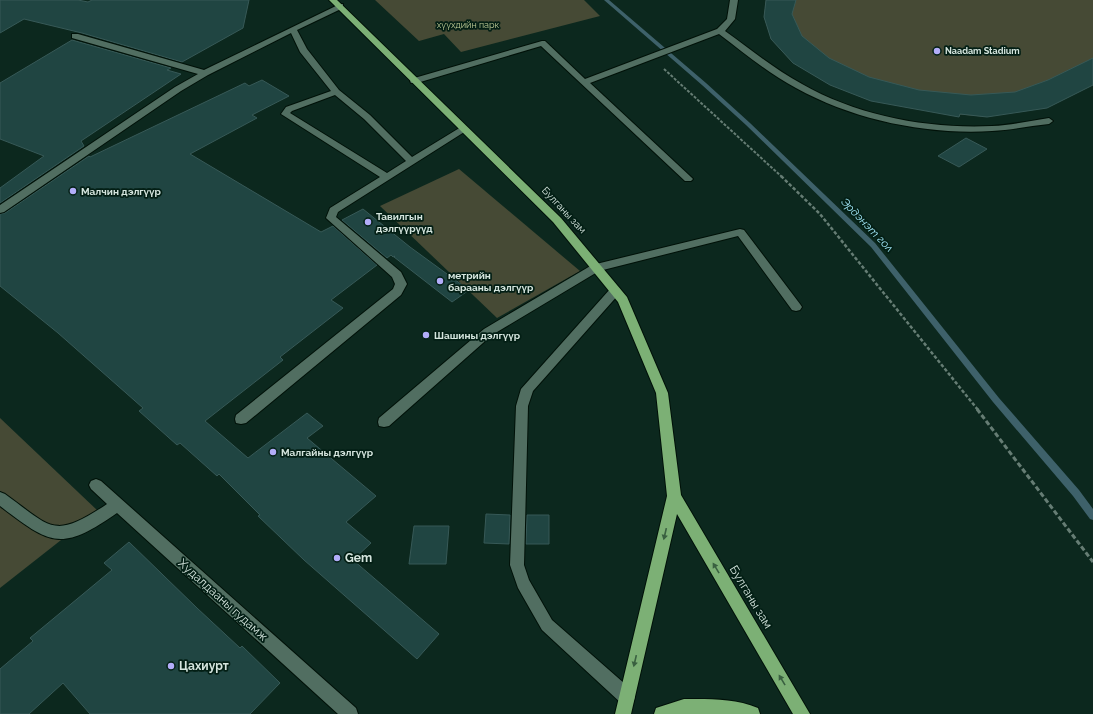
<svg xmlns="http://www.w3.org/2000/svg" width="1093" height="714" font-family="Raleway,sans-serif">
<style>
.green{fill:#464a35}
.lines{fill:none;stroke-linecap:round;stroke-linejoin:round}
.stream{fill:#3e616a;fill-rule:evenodd}
.building{fill:#204542;stroke:#375957}
.minor-casing{stroke:#001108;stroke-width:2}
.highway-casing{stroke:#001108;stroke-width:2}
.path-far2{stroke:#667d74;stroke-width:2;stroke-dasharray:3 1.5;stroke-linecap:butt}
.path-far1{stroke:#667d74;stroke-width:2.5;stroke-dasharray:3.5 2;stroke-linecap:butt}
.path{stroke:#667d74;stroke-width:3;stroke-dasharray:5 2.5;stroke-linecap:butt}
.minor{fill:#516e61;fill-rule:evenodd}
.highway{fill:#7cb075;fill-rule:evenodd}
.oneway{fill:#396040}
.poi-dot{fill:#b2adf9;stroke:#031f15;stroke-width:1.5}
.labels{text-anchor:middle;dominant-baseline:central;stroke-width:3.5;stroke-linejoin:round;paint-order:stroke}
.far-park-label{font-size:9px;fill:#c2cd97;stroke:#031f15}
.far-poi-label{font-size:9px;font-weight:bold;fill:#d5e5de;stroke:#031f15;text-anchor:start}
.poi-label{font-size:10px;font-weight:bold;fill:#d5e5de;stroke:#031f15;text-anchor:start}
.street-label{font-size:10px;fill:#d5e5de;stroke:#031f15}
.water-label{font-size:11px;font-style:italic;fill:#a4e9fa;stroke:#031f15}
.near-poi-label{font-size:12px;font-weight:bold;fill:#d5e5de;stroke:#031f15;text-anchor:start}
.near-street-label{font-size:12px;fill:#d5e5de;stroke:#031f15}
</style>
<rect width="100%" height="100%" fill="#0c281e"/>
<g class="green">
<polygon points="375,0 584,0 600,16 461,52 444,34 419,41"/>
<polygon points="766,0 1093,0 1093,85 987,117 933,112 793,63 771,39 764,17"/>
<polygon points="459,169 580,271 497,318 380,206"/>
<polygon points="0,418 98,511 0,588"/>
</g>
<g class="lines">
<polygon class="stream" points="604,0 609,0 706,83 750,123 875,243 999,398 1079,490 1093,509 1093,520 1090,519 1073,496 993,402 871,247 746,125 702,85"/>
</g>
<g class="building">
<polygon points="0,0 78,0 88,2 92,0 249,0 243,28 182,62 82,33 24,19 0,33"/>
<polygon points="766,0 796,0 792,14 802,36 829,58 869,77 919,90 971,95 1015,92 1048,80 1093,58 1093,85 1047,108 987,117 960,114 959,117 871,101 830,85 793,63 771,39 764,17"/>
<polygon points="72,40 171,68 167,70 181,74 81,141 84,146 0,203 0,188 44,156 0,139 0,83"/>
<polygon points="262,80 289,96 252,115 257,118 190,154 321,232 333,226 377,265 331,300 343,308 280,357 283,360 205,421 248,458 307,413 323,426 307,438 376,496 346,522 371,543 353,560 439,634 417,659 304,560 258,516 260,515 219,474 217,476 180,443 177,445 139,411 143,408 58,333 0,286 0,214 5,213 89,156 90,157 245,83 249,86"/>
<polygon points="966,138 987,149 959,167 938,156"/>
<polygon points="363,209 410,247 469,290 452,302 394,257 395,256 393,257 391,255 387,258 342,220"/>
<polygon points="486,514 510,515 509,544 484,543"/>
<polygon points="527,515 549,515 549,544 526,544"/>
<polygon points="414,526 449,526 446,564 409,564"/>
<polygon points="129,542 197,608 240,648 242,646 280,683 250,714 90,714 63,683 29,714 0,714 0,669 33,641 30,638 112,570 104,563"/>
</g>
<g class="lines">
<g class="minor-casing">
<g id="minor">
<path d="M730,0h8l-3,19 -10,12c25,18 49,38 77,53 56,32 126,45 190,42 19,-1 38,-5 57,-8l4,3 -4,3c-19,2 -38,6 -57,7 -66,4 -138,-11 -196,-43 -28,-15 -52,-35 -77,-54l-129,49 101,94 2,2 -2,2h-6l-144,-135 -124,37h-6l-1,-2 1,-2 131,-38h3l40,38 132,-50 10,-10z"/>
<path d="M340,4h3v4l-46,22 10,19 32,41 31,25 42,42 49,-30 3,-1 5,3 -131,83 -2,5 65,55 6,12 -6,11 -155,128 -5,1 -5,-1 -1,-4 1,-4 157,-126 2,-5 -3,-7 -66,-59 4,-10 50,-31 -99,-63 5,-7 45,-16 -31,-39 -9,-19 -83,42 -27,16 -177,121 -4,1v-8l175,-118 23,-13 -126,-36v-4h6l126,36zM335,95l29,24 42,42 -19,12 -97,-60 2,-2z"/>
<polygon points="740,229 744,230 800,304 802,307 800,310 796,311 792,310 738,236 599,271 492,335 389,426 384,427 379,426 378,422 379,418 484,329 592,265"/>
<polygon points="615,287 619,288 621,291 619,294 533,391 528,406 524,565 529,580 552,620 633,691 635,697 633,703 627,705 621,703 542,630 518,588 510,565 516,406 521,389 611,288"/>
<path d="M96,479l5,2 255,227 2,6h-20l-221,-201c-56,39 -66,32 -117,-7v-14l5,2c47,34 48,46 102,10l-16,-15 -2,-4 2,-4z"/>
</g>
</g>
<g class="highway-casing">
<g id="highway">
<polygon points="329,0 337,0 561,218 627,297 668,393 681,495 810,714 793,714 677,514 631,714 615,714 667,496 656,393 618,302 553,222"/>
<path d="M684,699c25,0 50,-1 74,9l2,6h-106l2,-6z"/>
</g>
</g>
<polyline class="path-far2" points="664,69 782,177"/>
<polyline class="path-far1" points="781,176 820,214 978,410"/>
<polyline class="path" points="977,409 1093,562"/>
<use href="#minor" class="minor"/>
<use href="#highway" class="highway"/>
</g>
<defs><path id="oneway-solid" d="M-6-.8H1V-3.2L6.5 0L1 3.2V.8H-6Z"/></defs>
<g class="oneway">
<use href="#oneway-solid" transform="translate(665 534) rotate(103)"/>
<use href="#oneway-solid" transform="translate(716 568) rotate(-121)"/>
<use href="#oneway-solid" transform="translate(635 661) rotate(103)"/>
<use href="#oneway-solid" transform="translate(782 680) rotate(-121)"/>
</g>
<g class="poi-dot">
<circle cx="937" cy="51" r="4"/>
<circle cx="73" cy="191" r="4"/>
<circle cx="368" cy="222" r="4"/>
<circle cx="440" cy="281" r="4"/>
<circle cx="426" cy="335" r="4"/>
<circle cx="273" cy="452" r="4"/>
<circle cx="337" cy="558" r="4"/>
<circle cx="171" cy="666" r="4"/>
</g>
<g class="labels">
<g class="far-park-label">
<text x="468" y="25">хүүхдийн парк</text>
</g>
<g class="far-poi-label">
<text x="945" y="51">Naadam Stadium</text>
</g>
<g class="poi-label">
<text x="81" y="191">Малчин дэлгүүр</text>
<text x="376" y="216">Тавилгын<tspan x="376" dy="12">дэлгүүрүүд</tspan></text>
<text x="448" y="275">метрийн<tspan x="448" dy="12">барааны дэлгүүр</tspan></text>
<text x="434" y="335">Шашины дэлгүүр</text>
<text x="281" y="452">Малгайны дэлгүүр</text>
</g>
<g class="street-label">
<text transform="translate(564 210) rotate(47)">Булганы зам</text>
</g>
<g class="water-label">
<text transform="translate(867 225) rotate(46)">Эрдэнэт гол</text>
</g>
<g class="near-poi-label">
<text x="345" y="558">Gem</text>
<text x="179" y="666">Цахиурт</text>
</g>
<g class="near-street-label">
<text transform="translate(751 597) rotate(59)">Булганы зам</text>
<text transform="translate(223 600) rotate(42)">Худалдааны гудамж</text>
</g>
</g>
</svg>
